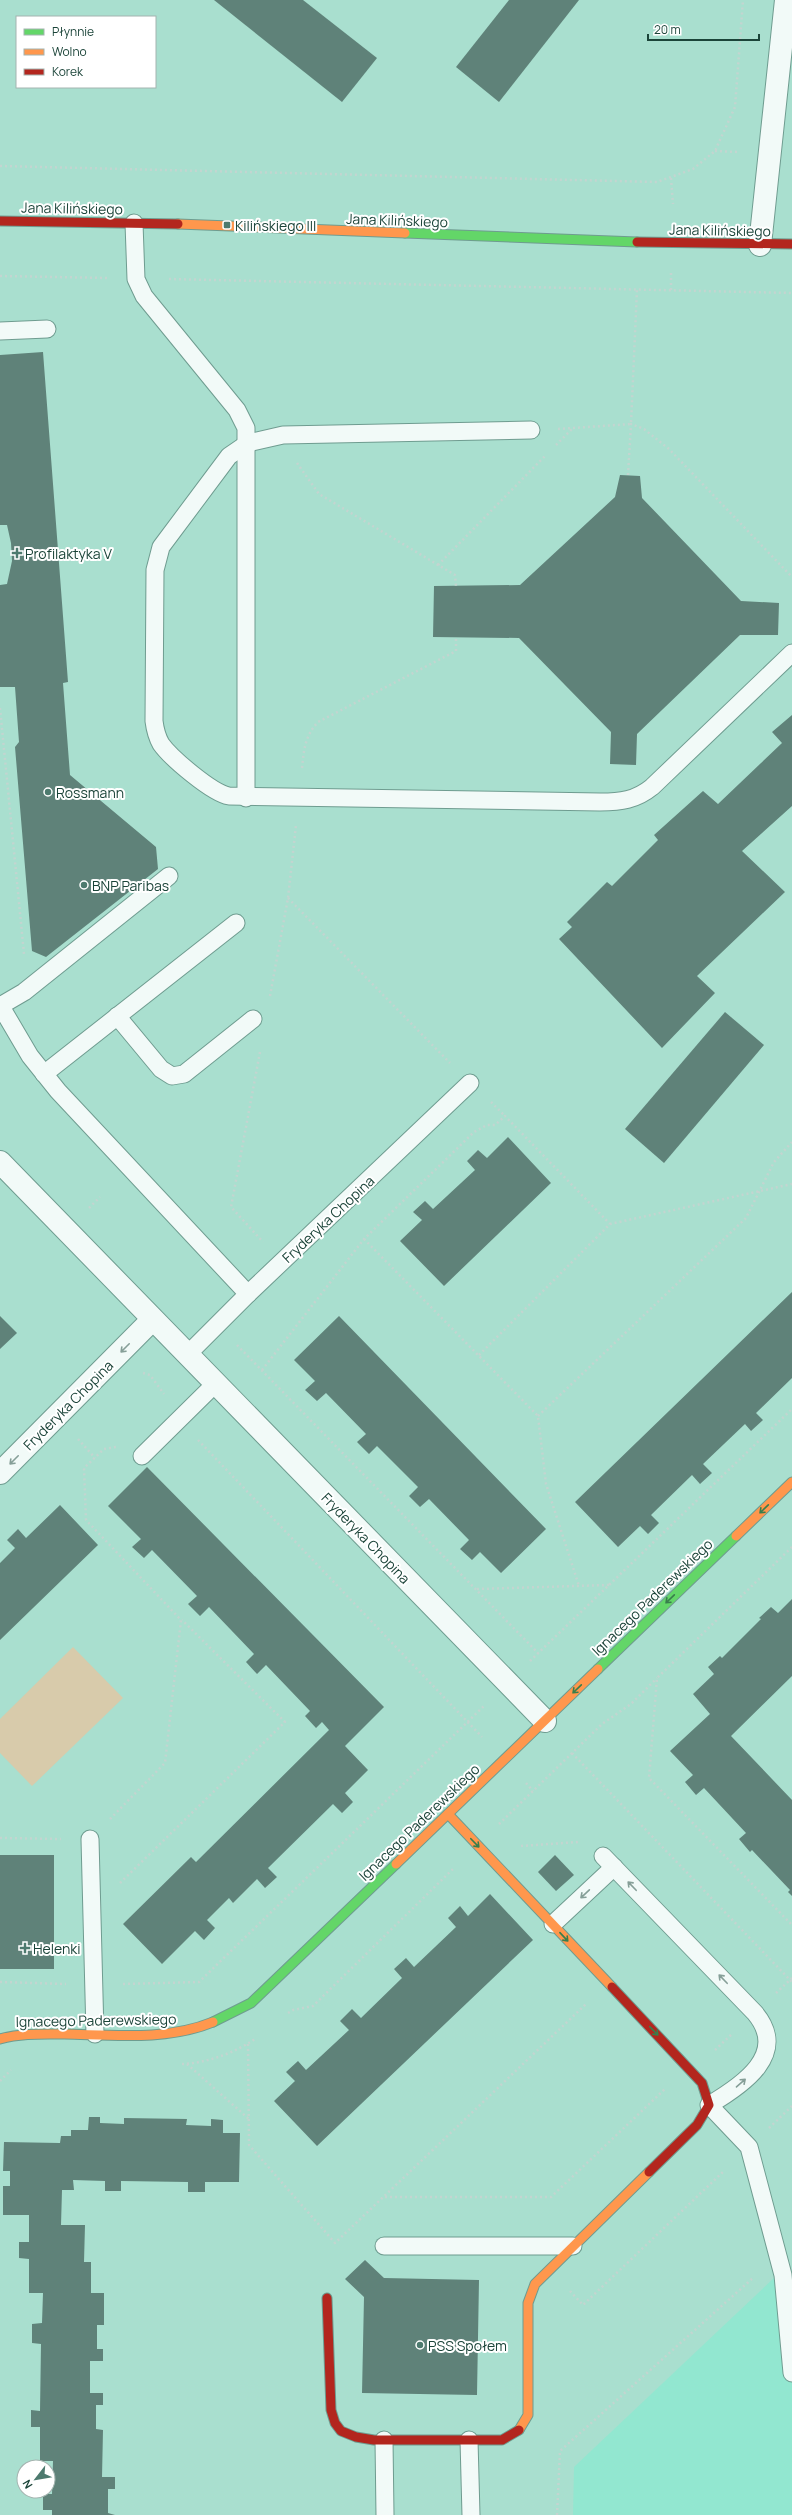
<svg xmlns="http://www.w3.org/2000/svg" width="792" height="2515" font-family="Manrope,sans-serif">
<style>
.built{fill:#92e7d0}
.green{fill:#d8cbab}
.building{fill:#5f8279}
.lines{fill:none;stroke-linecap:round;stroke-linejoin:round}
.lane-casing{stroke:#6f9c90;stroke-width:19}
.street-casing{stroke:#6f9c90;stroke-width:24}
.fast-casing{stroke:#6f9c90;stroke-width:11}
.slow-casing{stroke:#6f9c90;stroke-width:11}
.jam-casing{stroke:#6f9c90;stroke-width:11}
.path{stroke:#c3d5d0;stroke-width:2.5;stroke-dasharray:2 3;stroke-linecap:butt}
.lane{stroke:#f2faf8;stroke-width:17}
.street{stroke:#f2faf8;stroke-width:22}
.fast{stroke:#63d668;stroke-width:9}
.slow{stroke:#ff974d;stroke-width:9}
.jam{stroke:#b3261e;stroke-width:9}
.oneway{stroke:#869f98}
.oneway2{stroke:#387e4c}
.poi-dot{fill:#4d7a6e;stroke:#fff;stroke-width:1.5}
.labels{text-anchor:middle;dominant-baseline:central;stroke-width:4;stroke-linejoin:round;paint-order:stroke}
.street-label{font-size:14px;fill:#1b4439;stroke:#fff}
.poi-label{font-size:14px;fill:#1b4439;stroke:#fff;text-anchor:start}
</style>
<rect width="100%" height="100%" fill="#a9dfcf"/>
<polygon class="built" points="792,2273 792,2515 573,2515 574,2467 775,2277"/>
<polygon class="green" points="73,1647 123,1698 32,1786 0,1753 0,1719"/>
<g class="building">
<polygon points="214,0 303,0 377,58 342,102"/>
<polygon points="509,0 579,0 499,102 456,67"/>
<polygon points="43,352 68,682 63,683 70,775 156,847 158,869 46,957 32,951 15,747 19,742 15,687 0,687 0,585 7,584 12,561 11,543 7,525 0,525 0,355"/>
<polygon points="620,475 640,476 642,498 741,601 779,603 778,635 740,635 637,734 636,765 610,764 611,732 519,638 433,637 434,586 520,585 615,497"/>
<polygon points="792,715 792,806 742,851 785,892 697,976 715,993 662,1048 559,939 572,927 567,922 607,882 612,886 658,840 654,835 703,791 718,804 782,743 772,732"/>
<polygon points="725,1012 764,1045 664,1163 625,1129"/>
<polygon points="508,1137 551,1183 444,1286 400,1241 422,1220 413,1212 425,1201 433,1209 475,1170 467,1161 478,1150 487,1158"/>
<polygon points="792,1292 792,1378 756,1413 763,1420 751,1431 745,1424 703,1464 712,1473 700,1484 692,1475 651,1515 659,1523 648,1534 640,1526 618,1547 575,1502"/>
<polygon points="0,1316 17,1333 0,1349"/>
<polygon points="339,1316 546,1529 501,1573 480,1552 472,1560 460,1549 469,1540 429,1499 420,1507 409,1496 418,1487 377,1446 369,1454 357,1442 366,1434 326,1393 317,1401 305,1390 315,1381 294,1360"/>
<polygon points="147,1467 384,1707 345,1746 368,1770 345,1793 353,1802 342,1813 333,1804 268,1868 277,1877 265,1888 257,1879 233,1903 229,1898 207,1920 215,1928 204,1940 195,1931 162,1964 123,1924 191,1857 196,1862 329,1730 322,1722 316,1728 305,1716 310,1711 266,1665 257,1674 246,1662 254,1654 209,1607 200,1616 188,1604 197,1596 152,1550 144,1558 132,1547 141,1539 108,1506"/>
<polygon points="60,1505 98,1545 0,1640 0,1563 15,1548 7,1540 18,1529 26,1538"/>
<polygon points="792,1599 792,1676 731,1736 792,1800 792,1896 788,1892 790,1890 752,1850 750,1852 739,1839 746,1833 704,1788 696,1795 685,1782 693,1775 670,1751 710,1714 693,1694 714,1674 708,1667 720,1656 722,1658 761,1619 759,1618 771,1607 778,1613"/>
<rect x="0" y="1855" width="54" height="114"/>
<polygon points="555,1855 574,1875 556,1891 538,1872"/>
<polygon points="490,1894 533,1940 317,2146 274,2101 295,2081 286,2072 298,2061 306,2070 349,2030 340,2021 352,2009 361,2018 402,1978 394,1969 406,1958 414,1967 456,1927 448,1918 460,1906 468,1916"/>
<polygon points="89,2117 100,2117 100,2123 124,2124 124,2118 187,2119 186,2125 211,2126 211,2119 223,2120 223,2133 240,2133 239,2182 205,2182 205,2192 188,2192 188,2182 121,2181 121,2191 105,2191 105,2181 73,2180 74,2190 62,2190 61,2225 85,2225 84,2262 91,2262 91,2293 104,2293 104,2325 97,2325 97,2349 103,2349 103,2361 90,2361 90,2393 103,2393 103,2405 96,2405 96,2429 103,2430 102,2477 115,2477 115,2489 108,2489 108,2513 115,2515 52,2515 52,2510 43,2510 43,2494 52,2494 53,2461 40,2461 40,2427 31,2427 31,2410 40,2411 41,2344 32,2343 32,2324 42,2323 43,2293 29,2293 29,2259 19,2258 19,2242 29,2242 29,2215 3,2215 3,2186 10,2186 10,2171 3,2171 4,2142 60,2143 61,2136 71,2136 71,2130 88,2130"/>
<polygon points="365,2260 384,2278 479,2280 477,2395 362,2393 364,2297 345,2279"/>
</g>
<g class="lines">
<g class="lane-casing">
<g id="lane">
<polyline points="134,223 136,279 144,296 237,410 246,428 246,798"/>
<polyline points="0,331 47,329"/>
<path d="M531,430l-248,5 -35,8 -19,13 -68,91 -6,23 -1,151c1,8 3,16 7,23 10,14 51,49 68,52l371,6c21,0 36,-2 52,-15l140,-134"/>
<polyline points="0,1005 30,1056 58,1091 248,1294"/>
<polyline points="0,1006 24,992 169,876"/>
<polyline points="117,1016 161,1069 172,1076 184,1074 253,1019"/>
<polyline points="44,1074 236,923"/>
<polyline points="187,1355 248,1294 470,1083"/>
<polyline points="142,1456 215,1384"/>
<polyline points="90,1839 95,2034"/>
<path d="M603,1856l152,157c34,41 -12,72 -46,92l40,42 34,128 9,98"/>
<polyline points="553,1924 614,1867"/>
<polyline points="384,2246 573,2246"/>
<polyline points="384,2440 385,2515"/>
<polyline points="469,2440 471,2515"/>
</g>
</g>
<g class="street-casing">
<g id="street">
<polyline points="760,245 786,0"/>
<polyline points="0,1162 545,1721"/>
<polyline points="0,1473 152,1320"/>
</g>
</g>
<g class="fast-casing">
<g id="fast">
<polyline points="405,233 637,242"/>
<polyline points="598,1669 736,1536"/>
<polyline points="213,2022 251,2003 396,1864"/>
</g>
</g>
<g class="slow-casing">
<g id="slow">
<polyline points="178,224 405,233"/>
<polyline points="736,1536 792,1482"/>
<polyline points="448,1814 612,1987"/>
<polyline points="396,1864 598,1669"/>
<path d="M0,2039c21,-6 42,-5 64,-5 49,1 103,7 149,-12"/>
<polyline points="519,2430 528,2415 528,2303 535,2284 649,2172"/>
</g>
</g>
<g class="jam-casing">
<g id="jam">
<polyline points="0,221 178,224"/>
<polyline points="637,242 792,244"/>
<polyline points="612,1987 702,2083 709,2105 697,2125 649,2172"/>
<polyline points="327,2298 331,2410 335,2423 341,2431 356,2437 374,2440 502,2440 519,2430"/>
</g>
</g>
<g class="path">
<polyline points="715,151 738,152"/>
<polyline points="0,166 657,182 693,169 715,151 735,107 743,0"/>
<polyline points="671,178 673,204"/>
<polyline points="0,276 108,278"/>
<polyline points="169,279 792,293"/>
<polyline points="671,290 671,273"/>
<polyline points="558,429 631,424 637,289"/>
<polyline points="556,445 573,428"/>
<polyline points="297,463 319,494 455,575 456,586"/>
<polyline points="628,475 631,424 644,429 669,449 792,577"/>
<polyline points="438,565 545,456"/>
<polyline points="0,708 24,954"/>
<path d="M302,768c2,-19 3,-32 16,-46l138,-71v-14"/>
<polyline points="288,898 450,1063"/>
<polyline points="270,996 288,898 296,825"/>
<polyline points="260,1052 231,1207 263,1242"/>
<polyline points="491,1102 505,1116"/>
<polyline points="89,1208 100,1197"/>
<polyline points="364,1239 538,1416 546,1484 579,1586"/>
<polyline points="237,1345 538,1653"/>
<polyline points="479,1355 610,1224 792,1184"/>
<polyline points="262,1370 364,1239 474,1132 487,1125 495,1125 505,1116 610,1224"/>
<polyline points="143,1373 150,1375 164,1394"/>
<polyline points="538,1416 746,1218 774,1162 792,1142"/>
<polyline points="78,1439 95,1458"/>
<polyline points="198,1440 482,1737"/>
<polyline points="792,1547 657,1678 649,1778 792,1925"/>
<polyline points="477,1589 609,1585"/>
<polyline points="530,1661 792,1409"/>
<polyline points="572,1753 792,1982"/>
<polyline points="526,1783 533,1791"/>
<polyline points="110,1819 165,1763 181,1620 86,1520 84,1468 104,1449 116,1447"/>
<polyline points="499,1824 602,1724 631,1704 657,1678"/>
<polyline points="0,1838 61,1839"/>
<polyline points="521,1846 578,1842"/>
<polyline points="120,1883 285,1722 182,1620"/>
<polyline points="0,1982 66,1984"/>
<polyline points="123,1984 199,1982 485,1705"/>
<polyline points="776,1993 792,1978"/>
<polyline points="288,2013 293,2010 313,2006 455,1867"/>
<polyline points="248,2044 249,2145 335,2243 586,2004"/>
<polyline points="715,2050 733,2033"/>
<path d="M182,2064c25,-1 52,-11 73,-25"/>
<polyline points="187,2064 250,2120"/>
<polyline points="0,2081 11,2070"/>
<polyline points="769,2128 792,2106"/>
<polyline points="385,2197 551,2197 665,2089"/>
<polyline points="570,2291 583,2305 725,2170"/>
<polyline points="557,2515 560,2451 754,2277"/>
</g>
<use href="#lane" class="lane"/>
<use href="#street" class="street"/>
<use href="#fast" class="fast"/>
<use href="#slow" class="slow"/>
<use href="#jam" class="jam"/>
</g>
<defs><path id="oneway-shaft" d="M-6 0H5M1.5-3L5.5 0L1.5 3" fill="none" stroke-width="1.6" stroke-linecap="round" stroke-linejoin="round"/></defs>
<g class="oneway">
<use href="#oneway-shaft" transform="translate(125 1348) rotate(135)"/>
<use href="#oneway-shaft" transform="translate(14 1460) rotate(135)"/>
<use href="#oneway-shaft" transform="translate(632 1886) rotate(-134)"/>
<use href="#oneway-shaft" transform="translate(585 1894) rotate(137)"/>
<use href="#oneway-shaft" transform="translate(723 1979) rotate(-134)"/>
<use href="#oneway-shaft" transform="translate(741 2083) rotate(-41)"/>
</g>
<g class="oneway2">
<use href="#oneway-shaft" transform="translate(764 1509) rotate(136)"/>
<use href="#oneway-shaft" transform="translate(670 1599) rotate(136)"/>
<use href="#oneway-shaft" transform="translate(577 1689) rotate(136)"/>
<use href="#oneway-shaft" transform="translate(475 1843) rotate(46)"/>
<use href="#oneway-shaft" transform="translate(564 1937) rotate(47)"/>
<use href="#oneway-shaft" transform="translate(654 2031) rotate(46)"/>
</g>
<g class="poi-dot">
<rect x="223" y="221" width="8" height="8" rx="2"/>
<path d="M15 547h4v4h4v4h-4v4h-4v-4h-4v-4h4z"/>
<circle cx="48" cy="792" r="4"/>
<circle cx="84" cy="885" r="4"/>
<path d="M23 1942h4v4h4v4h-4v4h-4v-4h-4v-4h4z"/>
<circle cx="420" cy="2345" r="4"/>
</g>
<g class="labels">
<g class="street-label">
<text transform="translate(72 208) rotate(1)">Jana Kilińskiego</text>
<text transform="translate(397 220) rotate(2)">Jana Kilińskiego</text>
<text transform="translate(720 230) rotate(1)">Jana Kilińskiego</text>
<text transform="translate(328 1219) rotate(-43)">Fryderyka Chopina</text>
<text transform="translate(68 1405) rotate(-45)">Fryderyka Chopina</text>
<text transform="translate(366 1538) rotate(46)">Fryderyka Chopina</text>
<text transform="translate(652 1597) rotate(-44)">Ignacego Paderewskiego</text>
<text transform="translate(419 1822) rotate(-44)">Ignacego Paderewskiego</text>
<text transform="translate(96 2020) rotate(-1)">Ignacego Paderewskiego</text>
</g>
<g class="poi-label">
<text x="235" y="225">Kilińskiego III</text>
<text x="25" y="553">Profilaktyka V</text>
<text x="56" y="792">Rossmann</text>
<text x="92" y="885">BNP Paribas</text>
<text x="33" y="1948">Helenki</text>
<text x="428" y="2345">PSS Społem</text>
</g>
</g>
<rect x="16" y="16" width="140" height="72" fill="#ffffff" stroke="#a4b4b0"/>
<rect x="24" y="29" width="20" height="6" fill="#63d668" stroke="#a4b4b0"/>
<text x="52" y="36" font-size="12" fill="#1b4439">Płynnie</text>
<rect x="24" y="49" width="20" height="6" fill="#ff974d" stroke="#a4b4b0"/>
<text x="52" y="56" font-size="12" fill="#1b4439">Wolno</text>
<rect x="24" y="69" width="20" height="6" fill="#b3261e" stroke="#a4b4b0"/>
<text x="52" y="76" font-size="12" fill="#1b4439">Korek</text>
<g transform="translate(36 2479) rotate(239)"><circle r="19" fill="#ffffff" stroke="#a4b4b0"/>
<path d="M0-3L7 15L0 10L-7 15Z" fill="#4d7a6e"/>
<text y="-6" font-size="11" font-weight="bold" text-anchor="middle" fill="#1b4439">N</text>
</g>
<path d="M648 34v6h111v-6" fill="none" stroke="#1b4439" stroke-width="2"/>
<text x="654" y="34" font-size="12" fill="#1b4439" stroke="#ffffff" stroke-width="3" paint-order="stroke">20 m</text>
</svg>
